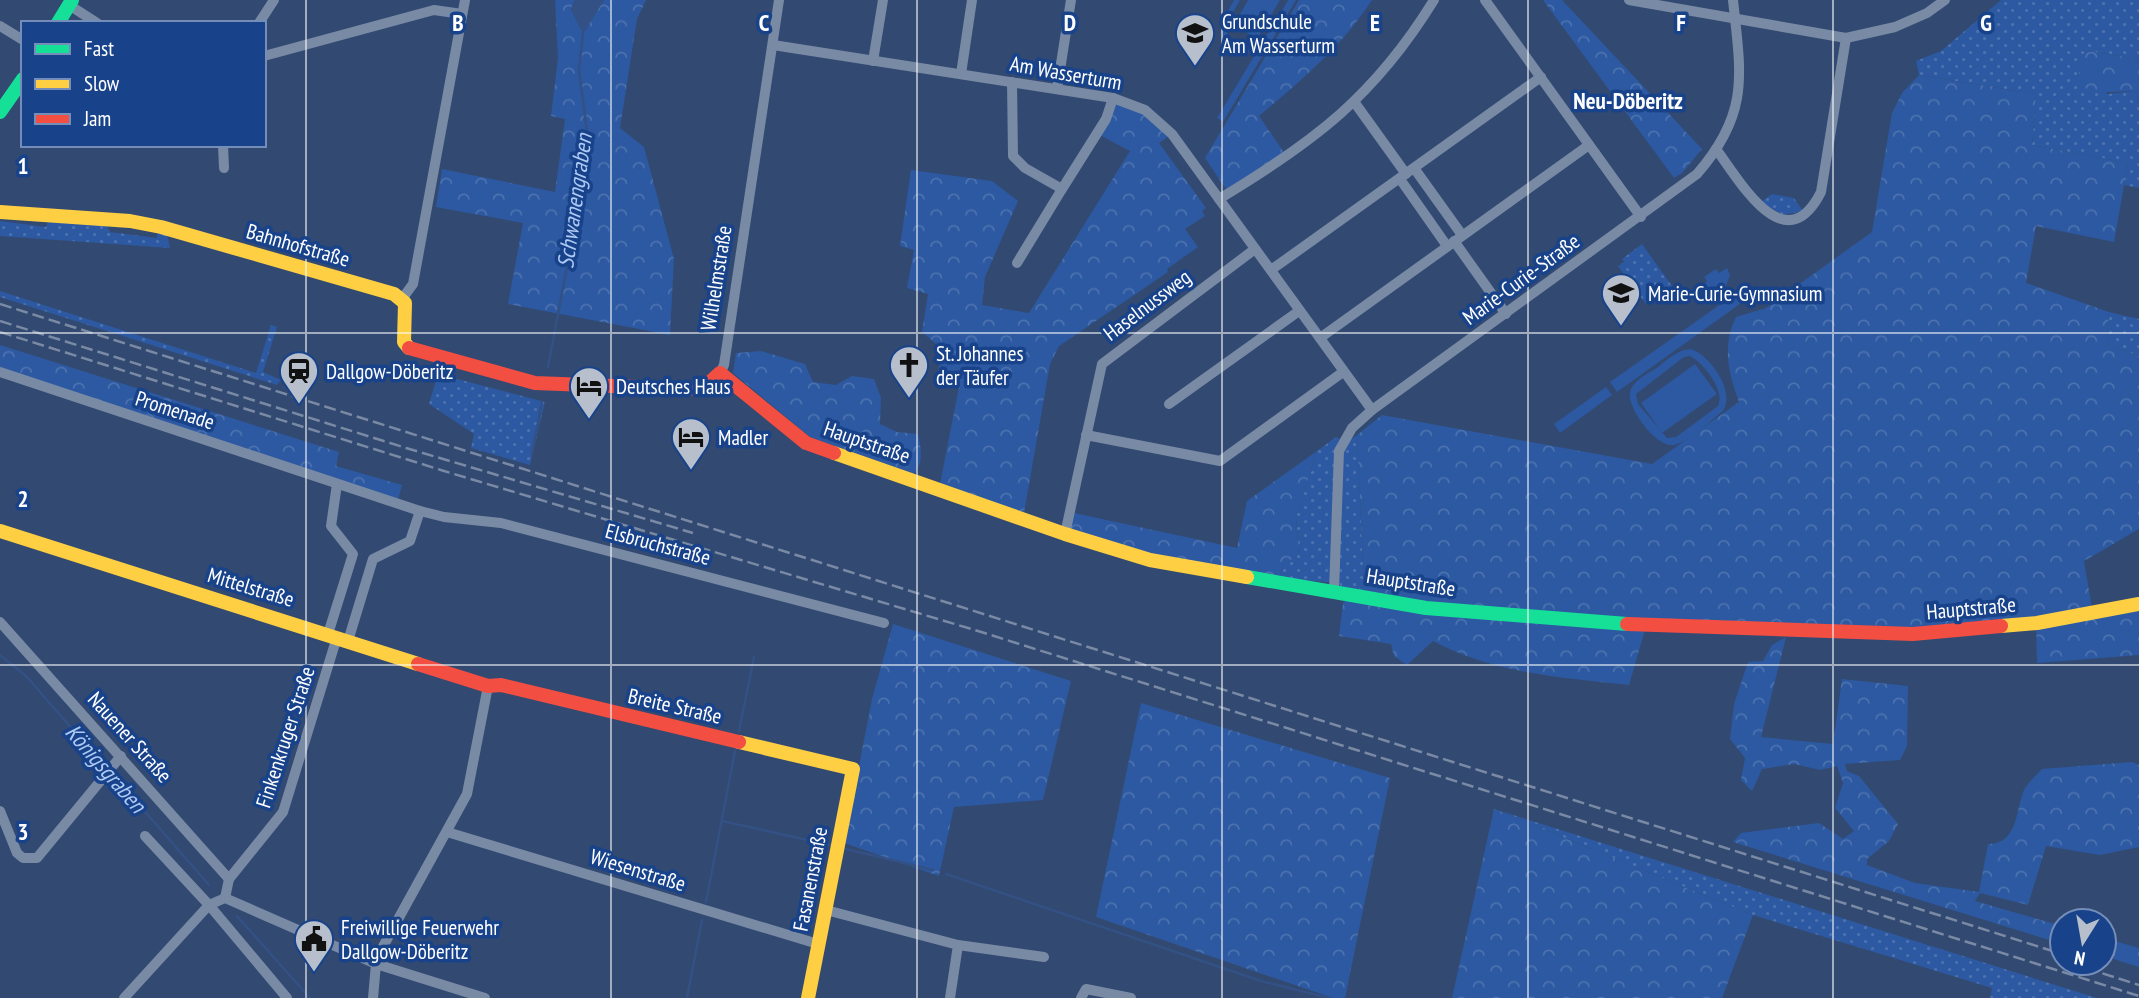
<svg xmlns="http://www.w3.org/2000/svg" width="2139" height="998" font-family="'PT Sans Narrow',sans-serif">
<style>
.grass{fill:url(#grass-dots)}
.forest{fill:url(#forest-crowns)}
.garden{fill:#2c59a1;fill-rule:evenodd}
.water{fill:#335185}
.lines{fill:none;stroke-linecap:round;stroke-linejoin:round}
.stream{stroke:#335185;stroke-width:2.5}
.street{stroke:#798aa5;stroke-width:10}
.fast{stroke:#16e098;stroke-width:14}
.slow{stroke:#ffcf43;stroke-width:14}
.jam{stroke:#f24e42;stroke-width:14}
.rail{stroke:#7a8aa4;stroke-width:2.5;stroke-dasharray:12 5;stroke-linecap:butt}
.grid{fill:none;stroke:#fff;stroke-width:2;stroke-opacity:0.55}
.labels{text-anchor:middle;dominant-baseline:central;stroke-width:7;stroke-linejoin:round;paint-order:stroke}
.poi-label{font-size:21px;fill:#fff;stroke:#18438b;text-anchor:start}
.street-label{font-size:21px;fill:#fff;stroke:#18438b}
.neighbourhood-label{font-size:23px;font-weight:bold;fill:#fff;stroke:#18438b}
.water-label{font-size:23px;font-style:italic;fill:#aecaf5;stroke:#18438b}
.grid-label{font-size:23px;text-anchor:middle;font-weight:bold;fill:#fff;stroke:#18438b;stroke-width:7;stroke-linejoin:round;paint-order:stroke}
</style>
<defs>
<pattern id="grass-dots" width="8" height="8" patternUnits="userSpaceOnUse" patternTransform="scale(1.75)"><rect width="8" height="8" fill="#2c59a1"/><path d="M2 2h.1M6 6h.1" fill="none" stroke="#4c72af" stroke-width="1.8" stroke-linecap="round"/></pattern>
<pattern id="forest-crowns" width="20" height="18" patternUnits="userSpaceOnUse" patternTransform="scale(1.75)"><rect width="20" height="18" fill="#2c59a1"/><path d="M2 6a3 3 0 1 1 6 0M12 15a3 3 0 1 1 6 0" fill="none" stroke="#4c72af"/></pattern>
</defs>
<rect width="100%" height="100%" fill="#324971"/>
<g class="grass">
<polygon points="2001,0 2139,0 2139,59 2087,51 2107,94 2135,91 2139,101 2139,188 2124,185 2128,163 2032,145 2036,94 1919,75 1916,61 1941,51"/>
<polygon points="1772,194 1794,198 1803,211 1783,215 1761,202"/>
<polygon points="0,221 46,227 48,222 107,225 110,232 157,238 157,232 167,234 170,248 0,236"/>
<polygon points="1642,244 1672,286 1646,304 1618,266 1624,262 1622,259"/>
<polygon points="0,291 256,373 271,325 277,327 263,372 281,380 277,385 0,297"/>
<polygon points="2109,312 2139,319 2139,356 2107,344"/>
<polygon points="438,374 545,402 530,465 471,448 474,434 429,404"/>
<polygon points="1357,435 1364,584 1356,592 1341,588 1339,583 1275,578 1280,575 1284,564 1299,553 1296,517 1317,451 1336,437 1347,442"/>
<polygon points="1494,809 2097,998 1990,998 1992,988 1753,915"/>
</g>
<g class="forest">
<polygon points="555,0 575,0 571,9 583,33 604,0 646,0 637,19 620,128 644,147 674,259 670,335 508,304 523,223 436,207 442,169 555,192 565,119 551,116 558,58"/>
<path d="M1299,0h73c-30,46 -71,81 -113,116l26,38 -59,35 -21,-31z"/>
<polygon points="1543,0 1562,0 1702,149 1682,173 1674,178"/>
<polygon points="2087,51 2139,59 2139,101 2135,91 2091,93 2081,84 2078,75"/>
<path d="M1919,75l117,19 -4,51 96,18 -14,79 -78,-16 -10,57 83,29 -2,32 32,12v173l-55,32 9,53 46,-7v48l-102,8 -1,-43 -100,9 -289,-6 -18,62c-67,-7 -136,-12 -196,-44l-26,24 -13,-9 -3,-12 -52,-8 4,-33 21,-19 -7,-149 25,-20 270,49 87,-62c-11,-30 -17,-56 -3,-85l30,-9 106,-76 20,-119 10,-20z"/>
<polygon points="1113,98 1145,110 1172,134 1159,143 1206,208 1202,211 1205,216 1185,229 1198,247 1167,269 1168,272 1059,346 1050,364 1023,519 939,489 959,387 938,373 942,349 922,332 928,294 907,288 914,250 900,246 911,170 992,181 1018,201 985,277 982,305 1029,313 1130,151 1098,134"/>
<polygon points="0,345 339,452 336,466 402,485 398,500 0,370"/>
<path d="M761,351l44,13 8,18 23,3 16,-9 22,3 7,19 -1,26 17,8 21,2c3,14 6,28 -4,40l-104,-37 -77,-64 3,-20z"/>
<polygon points="1317,451 1296,517 1299,554 1284,564 1280,575 1275,578 1149,555 1070,529 1074,513 1237,548 1247,501"/>
<polygon points="893,624 1071,681 1043,800 954,807 939,876 844,843 872,699"/>
<path d="M1786,637l-25,100 72,7 9,-65 66,7 -1,60 -7,14 -55,4 2,7 12,5 39,48 -9,17 -22,18v6l48,18 64,9 9,-48c29,0 28,-32 35,-52 3,-8 13,-16 19,-23l90,-7 7,3v82l-39,8 -54,-9 -18,59 -48,-12 -5,8 87,25v18l-329,-102 8,-9 78,-10 24,16 11,-8 -19,-23 8,-25 -6,-17 -17,4 -26,-6 -32,5 -10,22 -11,-11 4,-22 -15,-19 4,-35 14,-42 15,-1 9,-16z"/>
<polygon points="1141,703 1390,778 1345,998 1333,998 1096,917"/>
<polygon points="1494,809 1753,915 1722,998 1452,998"/>
<polygon points="2104,938 2139,948 2139,967 2104,956"/>
</g>
<g class="garden">
<path d="M1234,0h6l-12,21 -1,14c22,45 51,-18 61,-35h8l-73,122 -6,-4 39,-65 -21,-1c-21,-16 -12,-33 -1,-52z"/>
<polygon points="1248,0 1280,0 1257,39 1234,25"/>
<polygon points="1727,268 1730,275 1724,291 1712,294 1700,288 1707,281 1704,277 1716,269 1719,273"/>
<polygon points="1745,287 1751,296 1617,392 1610,382"/>
<path d="M1691,349c19,6 45,43 32,62 -13,10 -32,30 -49,34 -17,4 -48,-38 -44,-53 3,-12 19,-19 28,-25 10,-8 19,-17 33,-18zM1690,356c13,6 36,36 28,50l-42,31 -9,1 -29,-34 -2,-10 48,-37z"/>
<polygon points="1695,364 1717,394 1662,433 1641,403"/>
<polygon points="1606,387 1612,395 1560,433 1554,424"/>
</g>
<polygon class="water" points="575,0 604,0 583,34 571,9"/>
<g class="lines">
<g class="stream">
<polyline points="548,367 577,214 587,132 579,70 583,34"/>
<polyline points="532,454 542,402"/>
<polyline points="0,655 27,677 107,769"/>
<polyline points="739,731 754,657"/>
<polyline points="112,774 209,885"/>
<polyline points="722,821 830,845"/>
<polyline points="846,849 933,870"/>
<polyline points="946,874 1261,981 1329,998"/>
<polyline points="706,902 735,751"/>
<polyline points="237,916 310,998"/>
<polyline points="687,998 702,920"/>
</g>
<g class="street">
<polyline points="1485,0 1641,217"/>
<polyline points="1629,0 1846,38 1895,27 1927,13 1945,0"/>
<polyline points="69,5 97,23"/>
<polyline points="259,23 274,0"/>
<polyline points="0,26 23,40"/>
<polyline points="773,45 1113,98 1145,110 1172,134 1372,410"/>
<polyline points="264,56 434,10 462,14"/>
<polyline points="873,61 883,0"/>
<polyline points="961,74 972,0"/>
<polyline points="1012,82 1013,156 1025,168 1062,189 1106,119 1113,98"/>
<polyline points="1057,89 1071,0"/>
<polyline points="1355,103 1406,174"/>
<polyline points="223,145 224,168"/>
<path d="M1716,149c24,32 69,114 105,43l25,-154"/>
<polyline points="1414,168 1462,235"/>
<polyline points="1400,179 1447,246"/>
<path d="M1219,199c95,-57 156,-103 215,-199"/>
<polyline points="1454,241 1506,314"/>
<polyline points="1017,263 1062,189"/>
<polyline points="1271,270 1541,77"/>
<polyline points="402,299 413,284 465,0"/>
<polyline points="1320,338 1589,145"/>
<polyline points="0,372 420,511 444,517 501,523 884,623"/>
<polyline points="720,373 724,365 779,0"/>
<polyline points="1169,404 1299,311"/>
<polyline points="1086,435 1220,461 1343,372"/>
<polyline points="1065,534 1102,364 1255,249"/>
<path d="M1334,591l5,-140 13,-23 20,-18 325,-236c53,-61 44,-99 36,-174"/>
<polyline points="0,622 229,879"/>
<polyline points="328,634 353,554 331,526 337,484"/>
<polyline points="348,641 373,559 410,541 420,511"/>
<polyline points="0,811 17,853 23,858 37,858 121,756"/>
<polyline points="447,832 818,944"/>
<polyline points="145,836 209,905 287,998"/>
<polyline points="225,898 229,879 283,812 337,637"/>
<polyline points="225,898 376,964 485,998"/>
<polyline points="826,910 958,945 1044,957"/>
<polyline points="124,998 209,905 225,898"/>
<polyline points="373,998 376,964 380,952 467,794 488,686"/>
<polyline points="950,998 958,945"/>
<polyline points="1081,998 1086,989 1131,998"/>
</g>
<g class="fast">
<polyline points="58,23 72,0"/>
<polyline points="0,112 23,79"/>
<polyline points="1247,577 1426,608 1627,624"/>
</g>
<g class="slow">
<polyline points="0,212 130,221 161,227 394,294 405,303 404,342 409,348"/>
<polyline points="834,453 1065,534 1150,560 1247,577"/>
<polyline points="0,531 418,664"/>
<polyline points="2001,626 2037,623 2139,604"/>
<polyline points="739,742 853,769 808,998"/>
</g>
<g class="jam">
<polyline points="409,348 535,383 690,389 708,384 720,373 806,443 834,453"/>
<polyline points="1627,624 1913,634 2001,626"/>
<polyline points="418,664 488,686 501,685 739,742"/>
</g>
<g class="rail">
<polyline points="0,304 2062,954"/>
<polyline points="0,321 406,448 693,533"/>
<polyline points="0,332 444,471 978,631 2139,996"/>
<polyline points="2070,963 2139,985"/>
</g>
</g>
<path class="grid" d="M306,0v998M611,0v998M917,0v998M1222,0v998M1528,0v998M1833,0v998M0,333h2139M0,665h2139"/>
<defs>
<g id="school-pin" transform="scale(2.0125)"><path d="M0 17L-7.5 6A9.5 9.5 0 1 1 7.5 6Z" fill="#b7bfcd" stroke="#18438b"/><path d="M0-5L7-2L0 1L-7-2ZM-4 1L0 2.5L4 1V4Q0 6-4 4Z" fill="#111"/></g>
<g id="church-pin" transform="scale(2.0125)"><path d="M0 17L-7.5 6A9.5 9.5 0 1 1 7.5 6Z" fill="#b7bfcd" stroke="#18438b"/><path d="M-1.2-6h2.4v3.5h3.3v2.4h-3.3V6h-2.4V-.1h-3.3v-2.4h3.3Z" fill="#111"/></g>
<g id="station-pin" transform="scale(2.0125)"><path d="M0 17L-7.5 6A9.5 9.5 0 1 1 7.5 6Z" fill="#b7bfcd" stroke="#18438b"/><path d="M-3-6H3Q5-6 5-4V2Q5 4 3 4L4.5 6H3L1.5 4h-3L-3 6H-4.5L-3 4Q-5 4-5 2V-4Q-5-6-3-6ZM-3.5-4v3h7v-3ZM-3.5 1v1.5H-2V1ZM2 1v1.5H3.5V1Z" fill="#111"/></g>
<g id="hotel-pin" transform="scale(2.0125)"><path d="M0 17L-7.5 6A9.5 9.5 0 1 1 7.5 6Z" fill="#b7bfcd" stroke="#18438b"/><path d="M-6-4.5h1.5V1H6V5H4.5V3h-9V5H-6ZM-4 0a1.8 1.8 0 1 1 3.6 0ZM.5 0V-2.5h3Q6-2.5 6 0Z" fill="#111"/></g>
<g id="civic-pin" transform="scale(2.0125)"><path d="M0 17L-7.5 6A9.5 9.5 0 1 1 7.5 6Z" fill="#b7bfcd" stroke="#18438b"/><path d="M-.6-6.5H3V-4.5H.6V-3L4-1V1h2V6H-6V1h2V-1L-.6-3ZM-1.2 2.5V6h2.4V2.5Z" fill="#111"/></g>
</defs>
<g fill-rule="evenodd">
<use href="#school-pin" x="1195" y="33"/>
<use href="#school-pin" x="1621" y="293"/>
<use href="#church-pin" x="909" y="365"/>
<use href="#station-pin" x="299" y="371"/>
<use href="#hotel-pin" x="589" y="386"/>
<use href="#hotel-pin" x="691" y="437"/>
<use href="#civic-pin" x="314" y="939"/>
</g>
<g class="labels">
<g class="poi-label">
<text x="1222" y="21">Grundschule<tspan x="1222" dy="24">Am Wasserturm</tspan></text>
<text x="1648" y="293">Marie-Curie-Gymnasium</text>
<text x="936" y="353">St. Johannes<tspan x="936" dy="24">der Täufer</tspan></text>
<text x="326" y="371">Dallgow-Döberitz</text>
<text x="616" y="386">Deutsches Haus</text>
<text x="718" y="437">Madler</text>
<text x="341" y="927">Freiwillige Feuerwehr<tspan x="341" dy="24">Dallgow-Döberitz</tspan></text>
</g>
<g class="street-label">
<text transform="translate(1066 73) rotate(10)">Am Wasserturm</text>
<text transform="translate(298 245) rotate(16)">Bahnhofstraße</text>
<text transform="translate(716 278) rotate(-81)">Wilhelmstraße</text>
<text transform="translate(1521 279) rotate(-36)">Marie-Curie-Straße</text>
<text transform="translate(1147 305) rotate(-37)">Haselnussweg</text>
<text transform="translate(175 410) rotate(18)">Promenade</text>
<text transform="translate(867 442) rotate(19)">Hauptstraße</text>
<text transform="translate(658 544) rotate(15)">Elsbruchstraße</text>
<text transform="translate(1411 582) rotate(9)">Hauptstraße</text>
<text transform="translate(251 587) rotate(17)">Mittelstraße</text>
<text transform="translate(1971 608) rotate(-5)">Hauptstraße</text>
<text transform="translate(675 706) rotate(13)">Breite Straße</text>
<text transform="translate(130 737) rotate(48)">Nauener Straße</text>
<text transform="translate(285 737) rotate(-72)">Finkenkruger Straße</text>
<text transform="translate(638 870) rotate(17)">Wiesenstraße</text>
<text transform="translate(810 879) rotate(-79)">Fasanenstraße</text>
</g>
<g class="neighbourhood-label">
<text x="1628" y="100">Neu-Döberitz</text>
</g>
<g class="water-label">
<text transform="translate(574 201) rotate(-82)">Schwanengraben</text>
<text transform="translate(106 768) rotate(49)">Königsgraben</text>
</g>
</g>
<g class="grid-label">
<text x="458" y="31">B</text>
<text x="764" y="31">C</text>
<text x="1070" y="31">D</text>
<text x="1375" y="31">E</text>
<text x="1681" y="31">F</text>
<text x="1986" y="31">G</text>
<text x="23" y="174">1</text>
<text x="23" y="507">2</text>
<text x="23" y="840">3</text>
</g>
<rect x="21" y="21" width="245" height="126" fill="#18438b" stroke="#748eb9" stroke-width="2"/>
<rect x="35" y="44" width="35" height="10" fill="#16e098" stroke="#748eb9" stroke-width="2"/>
<text x="84" y="56" font-size="21" fill="#ffffff">Fast</text>
<rect x="35" y="79" width="35" height="10" fill="#ffcf43" stroke="#748eb9" stroke-width="2"/>
<text x="84" y="91" font-size="21" fill="#ffffff">Slow</text>
<rect x="35" y="114" width="35" height="10" fill="#f24e42" stroke="#748eb9" stroke-width="2"/>
<text x="84" y="126" font-size="21" fill="#ffffff">Jam</text>
<g transform="translate(2083 942) rotate(191)"><circle r="33" fill="#18438b" stroke="#748eb9" stroke-width="2"/>
<path d="M0-5L12 26L0 18L-12 26Z" fill="#b7bfcd"/>
<text y="-10" font-size="19" font-weight="bold" text-anchor="middle" fill="#ffffff">N</text>
</g>
</svg>
